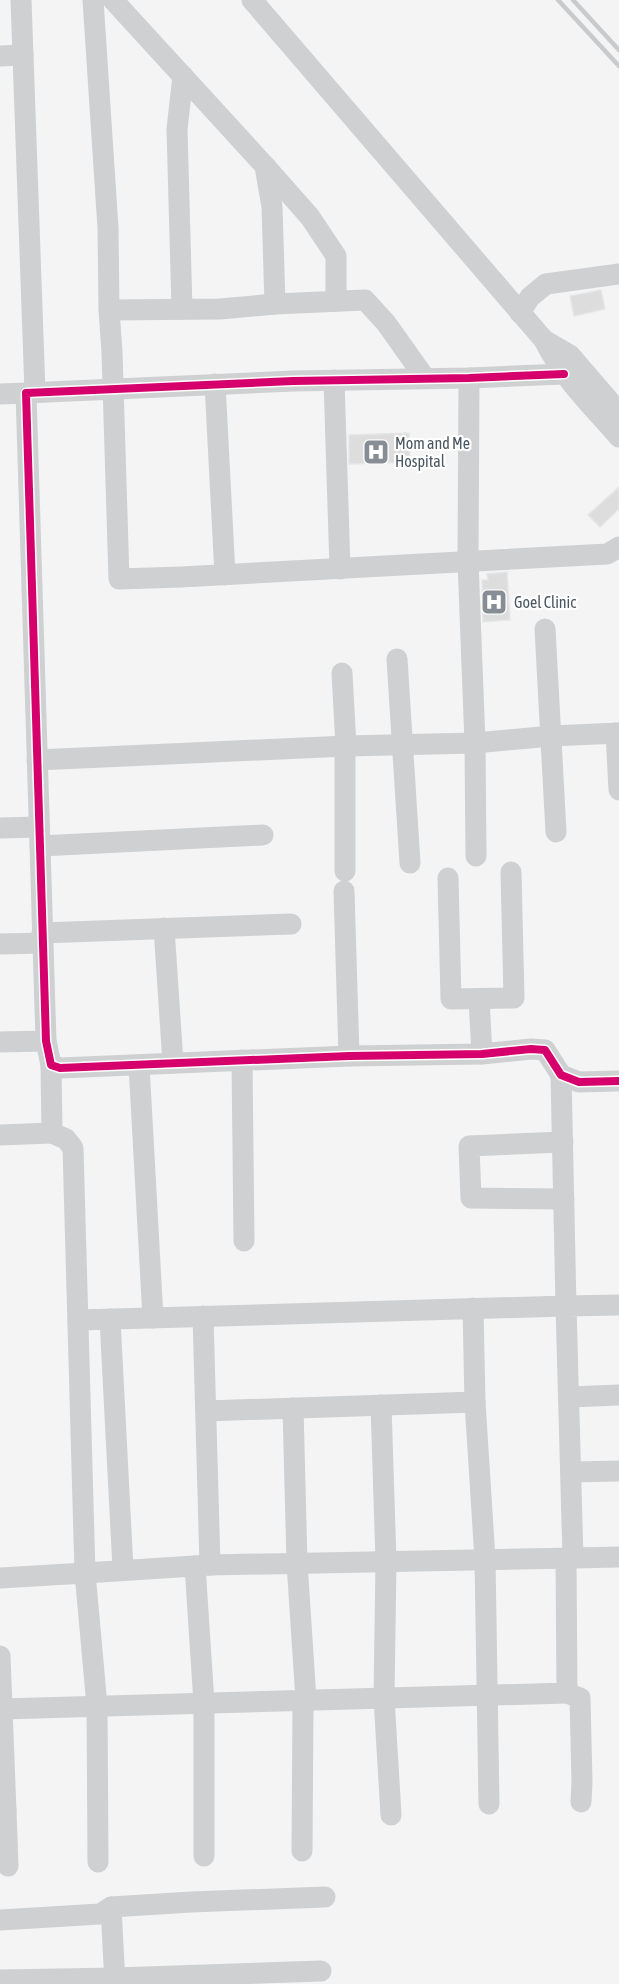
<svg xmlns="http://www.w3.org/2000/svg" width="619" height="1984" font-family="'Asap Condensed',sans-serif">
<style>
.building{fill:#ddddde;stroke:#e5e6e7;stroke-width:1.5}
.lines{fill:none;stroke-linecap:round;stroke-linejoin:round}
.minor{stroke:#ced0d2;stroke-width:21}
.rail{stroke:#c9cacc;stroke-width:4.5}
.cycleway-casing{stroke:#fff;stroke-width:11}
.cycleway{stroke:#d6006c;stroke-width:8}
.labels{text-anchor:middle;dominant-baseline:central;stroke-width:4.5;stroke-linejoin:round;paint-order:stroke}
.poi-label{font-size:16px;fill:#4a5661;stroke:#fff;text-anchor:start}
</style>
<rect width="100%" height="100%" fill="#f4f4f4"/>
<g class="building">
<polygon points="601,290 605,309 574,316 570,296"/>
<polygon points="409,433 410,462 349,464 349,435"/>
<polygon points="619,487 619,509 600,527 588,515"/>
<polygon points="507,572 510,620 483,622 482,580 488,580 487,574"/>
</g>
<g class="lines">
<g class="minor">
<polyline points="21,0 35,392"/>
<polyline points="93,0 108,228 109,310 112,352 119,579 181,577 607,554 619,547"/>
<polyline points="113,0 265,166 272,207 275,304"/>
<path d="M252,0l292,340c18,37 48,66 75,97"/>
<polyline points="0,56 23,55"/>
<polyline points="265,166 310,217 336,256 336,301"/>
<polyline points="182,309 177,129 183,76"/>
<polyline points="109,310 220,309 275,304 365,300 386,323 425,378"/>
<polyline points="520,313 530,297 546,284 619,274"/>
<polyline points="544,340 570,355 619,412"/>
<polyline points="564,374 469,378 293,381 26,393 46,1041 51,1065 60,1068 349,1056 482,1054 531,1049 545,1050 561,1075 579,1082 619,1081"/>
<polyline points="469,378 468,561 475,743 476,856"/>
<polyline points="334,380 340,569"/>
<polyline points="215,384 225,575"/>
<polyline points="0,394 26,393"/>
<polyline points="545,629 556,832"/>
<polyline points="397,659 410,863"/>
<polyline points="342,673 346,746 345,746 345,871"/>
<polyline points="616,733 619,790"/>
<polyline points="37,760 346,746 475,743 551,736 619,733"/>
<polyline points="0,828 39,827"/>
<polyline points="40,846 263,835"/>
<polyline points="448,878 451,999 514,998 511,872"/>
<polyline points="344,891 349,1056"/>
<polyline points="164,928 173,1063"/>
<polyline points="42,933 291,924"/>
<polyline points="0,944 42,943"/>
<polyline points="479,999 482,1054"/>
<polyline points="0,1042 46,1041"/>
<polyline points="242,1060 244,1241"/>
<polyline points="139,1065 153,1318"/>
<polyline points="52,1133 66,1139 73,1148 85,1573 210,1565 573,1558 566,1306 619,1305"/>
<polyline points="0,1135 52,1133 51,1065"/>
<polyline points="563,1142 469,1146 471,1198 564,1199"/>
<polyline points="473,1308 475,1402 485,1559 489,1804"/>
<polyline points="203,1316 210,1565"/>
<polyline points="110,1319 123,1569"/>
<polyline points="78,1320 566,1306 561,1075"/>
<polyline points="569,1397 619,1395"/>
<polyline points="381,1405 386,1561 384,1698 391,1815"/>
<polyline points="293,1408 297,1563 306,1700 303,1707 302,1851"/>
<polyline points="206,1411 475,1402"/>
<polyline points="571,1472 619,1471"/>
<polyline points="573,1558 619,1557"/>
<polyline points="195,1566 204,1703 204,1856"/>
<polyline points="0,1578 85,1573 97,1706 98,1862"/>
<polyline points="0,1656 6,1811 0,1812"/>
<polyline points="567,1693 580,1698 582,1782 581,1802"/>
<polyline points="2,1709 567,1693 566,1558"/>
<polyline points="6,1811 8,1866"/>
<polyline points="111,1907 115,1984"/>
<polyline points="0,1920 100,1914 111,1907 191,1902 325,1897"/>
<polyline points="0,1980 115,1978 321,1971"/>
</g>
<g class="rail">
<polyline points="558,0 619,66"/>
<polyline points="573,0 619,50"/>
</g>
<g class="cycleway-casing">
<polyline id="cycleway" points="564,374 469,378 293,381 26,393 46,1041 51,1065 60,1068 349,1056 482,1054 531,1049 545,1050 561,1075 579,1082 619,1081"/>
</g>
<use href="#cycleway" class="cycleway"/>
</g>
<defs>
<g id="hospital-square" transform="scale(1.35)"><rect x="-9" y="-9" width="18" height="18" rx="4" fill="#868d94" stroke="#fff"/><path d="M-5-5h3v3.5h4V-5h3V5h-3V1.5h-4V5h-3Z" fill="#fff"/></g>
</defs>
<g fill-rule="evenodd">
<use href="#hospital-square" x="376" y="452"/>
<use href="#hospital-square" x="494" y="602"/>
</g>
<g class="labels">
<g class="poi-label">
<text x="395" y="443">Mom and Me<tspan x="395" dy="18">Hospital</tspan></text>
<text x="514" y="602">Goel Clinic</text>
</g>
</g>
</svg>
